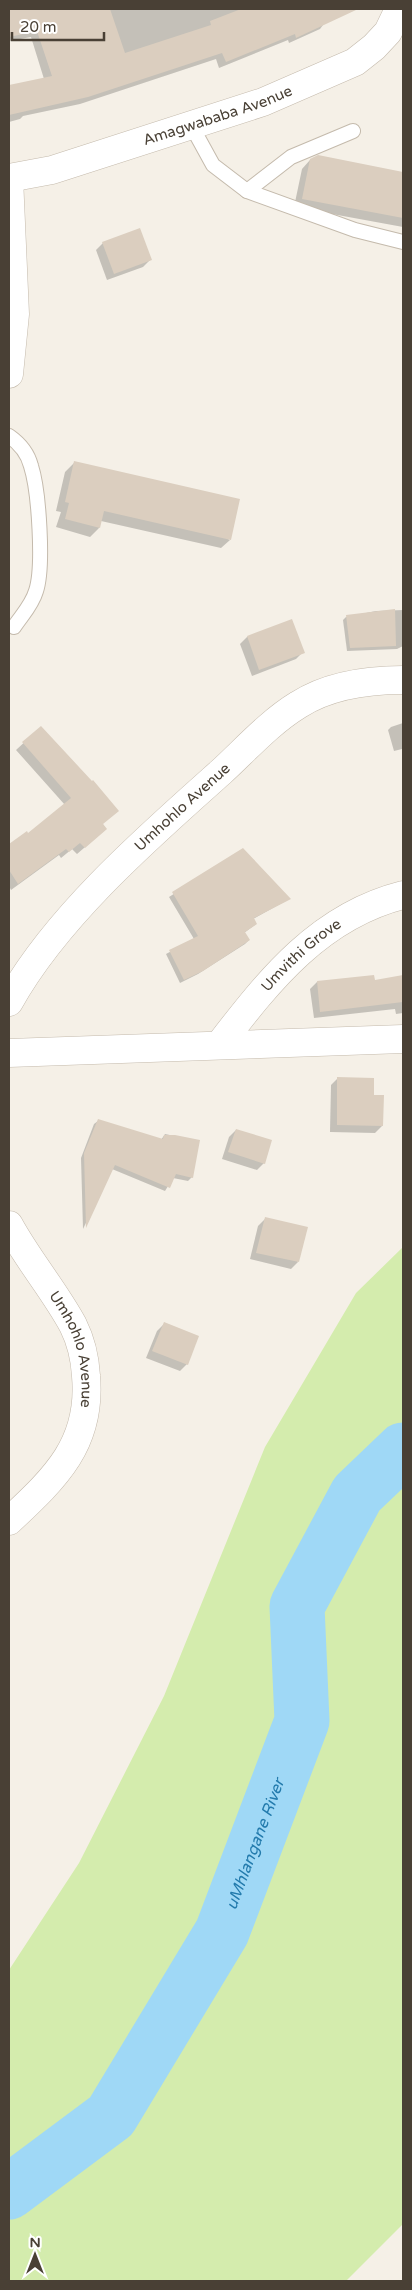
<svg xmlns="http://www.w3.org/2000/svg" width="412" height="2290" font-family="'Varela Round',sans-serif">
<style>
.green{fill:#d4ecad}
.shadow{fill:#0003}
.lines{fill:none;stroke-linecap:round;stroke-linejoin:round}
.river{stroke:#9fd8f6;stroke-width:55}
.building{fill:#dbcebf}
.service-casing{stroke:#c4baac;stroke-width:16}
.minor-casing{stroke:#c4baac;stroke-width:29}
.service{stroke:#fff;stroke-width:14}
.minor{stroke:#fff;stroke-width:28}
.labels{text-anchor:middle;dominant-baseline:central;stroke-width:4.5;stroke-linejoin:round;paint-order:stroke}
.street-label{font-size:15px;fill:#494035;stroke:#fff}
.water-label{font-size:16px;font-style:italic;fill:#237bad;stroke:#fff}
</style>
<rect width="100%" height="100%" fill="#f5f0e7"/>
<polygon class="green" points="403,1247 403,2224 346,2281 9,2281 9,1970 79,1863 164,1696 265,1447 356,1293"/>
<g class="shadow">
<polygon points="9,9 352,9 326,21 320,29 289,43 288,40 219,68 216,59 80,104 23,116 20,119 9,122 9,87 44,79 31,37 9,41"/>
<polygon points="318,156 403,173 403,171 403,227 294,207 302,169 310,160"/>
<polygon points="103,243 150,260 143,267 107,280 96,250"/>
<polygon points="74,463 230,540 221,548 101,521 99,528 90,537 56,527 61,512 56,511 65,472"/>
<polygon points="403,610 403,646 397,649 347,651 343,620 346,617 376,611"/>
<polygon points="292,621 303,652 296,659 252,676 240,644 247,637"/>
<polygon points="403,723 403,753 402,749 394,751 388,730 391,727"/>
<polygon points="41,727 106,829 77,854 72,849 61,858 59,855 11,890 9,886 9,846 26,833 28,835 65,805 16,750"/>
<polygon points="243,850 289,899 253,919 256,924 244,933 249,940 245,944 198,974 180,983 166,954 194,939 169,897"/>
<polygon points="403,976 403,1013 396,1014 395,1009 314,1018 310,989 317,982 374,982"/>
<polygon points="338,1078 372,1096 382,1126 375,1133 330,1132 331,1085"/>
<polygon points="98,1121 161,1140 165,1134 198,1141 192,1177 188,1181 173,1178 165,1191 112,1169 83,1229 81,1158 94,1124"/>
<polygon points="236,1130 264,1163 257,1170 222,1159 229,1137"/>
<polygon points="265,1219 298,1262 291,1269 250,1259 258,1226"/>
<polygon points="164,1324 187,1364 180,1371 146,1358 157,1331"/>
</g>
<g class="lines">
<path class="river" id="s1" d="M9,2192l102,-76 111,-184 80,-211 -5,-115 60,-112 46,-44"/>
</g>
<g class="building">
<polygon points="9,9 110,9 125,53 211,25 210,21 241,9 356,10 296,38 295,34 226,62 222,53 88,97 9,115 9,85 52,76 37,31 9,37"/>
<polygon points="318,155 403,172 403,218 302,199 310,159"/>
<polygon points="140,228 152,260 114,274 102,242"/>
<polygon points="74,461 240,499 231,540 104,511 100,528 65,519 69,503 65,502"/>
<polygon points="395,609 396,646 350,648 346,615"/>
<polygon points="292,619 305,653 259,670 247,636"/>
<polygon points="41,726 92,781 93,780 119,811 103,824 107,829 85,848 80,843 69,852 66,849 18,884 9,870 9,844 27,831 28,833 71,798 22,742"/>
<polygon points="243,848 291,899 254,918 257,924 245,932 250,940 203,971 184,980 169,950 198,936 172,892"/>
<polygon points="374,975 375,980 403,975 403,1002 320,1012 317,981"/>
<polygon points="337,1077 374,1078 374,1095 384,1095 383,1126 337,1125"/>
<polygon points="98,1119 163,1139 164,1135 175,1135 200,1140 193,1178 176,1174 170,1188 115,1165 86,1228 84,1153"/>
<polygon points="236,1129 272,1140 265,1164 228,1152"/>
<polygon points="265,1217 308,1227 299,1262 256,1253"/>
<polygon points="164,1322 199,1336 188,1365 152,1351"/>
</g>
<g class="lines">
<g class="service-casing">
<g id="service">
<polyline points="191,125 213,165 247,191 355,230 403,242"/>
<polyline points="247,191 291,157 353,131"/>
<path d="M9,436c10,7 19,18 22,30 8,25 13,101 5,125 -4,14 -14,24 -22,36"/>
</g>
</g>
<g class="minor-casing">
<g id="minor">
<path id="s2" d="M9,178l43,-8 211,-68 92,-40 19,-15 14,-15 11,-23"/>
<polyline points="9,374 15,314 9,178"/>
<path id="s3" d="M9,1002c47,-85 139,-165 212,-230 24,-22 49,-50 77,-67 31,-20 69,-25 105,-25"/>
<path id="s4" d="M220,1044c50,-65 100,-128 183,-149"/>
<polyline points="9,1053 403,1039"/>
<path id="s5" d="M9,1225c19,35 45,65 64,100 8,16 12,33 13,51 6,68 -31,102 -77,145"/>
</g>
</g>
<use href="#service" class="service"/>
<use href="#minor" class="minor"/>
</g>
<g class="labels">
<g class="street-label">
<text stroke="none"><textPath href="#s2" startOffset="218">Amagwababa Avenue</textPath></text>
<text stroke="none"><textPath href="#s3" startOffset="262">Umhohlo Avenue</textPath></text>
<text stroke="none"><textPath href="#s4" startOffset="121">Umvithi Grove</textPath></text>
<text stroke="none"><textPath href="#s5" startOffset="142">Umhohlo Avenue</textPath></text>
</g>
<g class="water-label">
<text stroke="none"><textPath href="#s1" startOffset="436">uMhlangane River</textPath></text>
</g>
</g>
<rect width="412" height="2290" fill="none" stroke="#494035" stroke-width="20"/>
<g transform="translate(35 2255)" stroke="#ffffff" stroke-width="4" paint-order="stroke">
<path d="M0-4L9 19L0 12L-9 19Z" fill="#494035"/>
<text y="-8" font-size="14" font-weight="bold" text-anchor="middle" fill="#494035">N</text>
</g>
<path d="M12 32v8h92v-8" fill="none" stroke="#494035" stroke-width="2.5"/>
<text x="20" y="32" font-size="15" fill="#494035" stroke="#ffffff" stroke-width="4" paint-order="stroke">20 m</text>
</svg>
